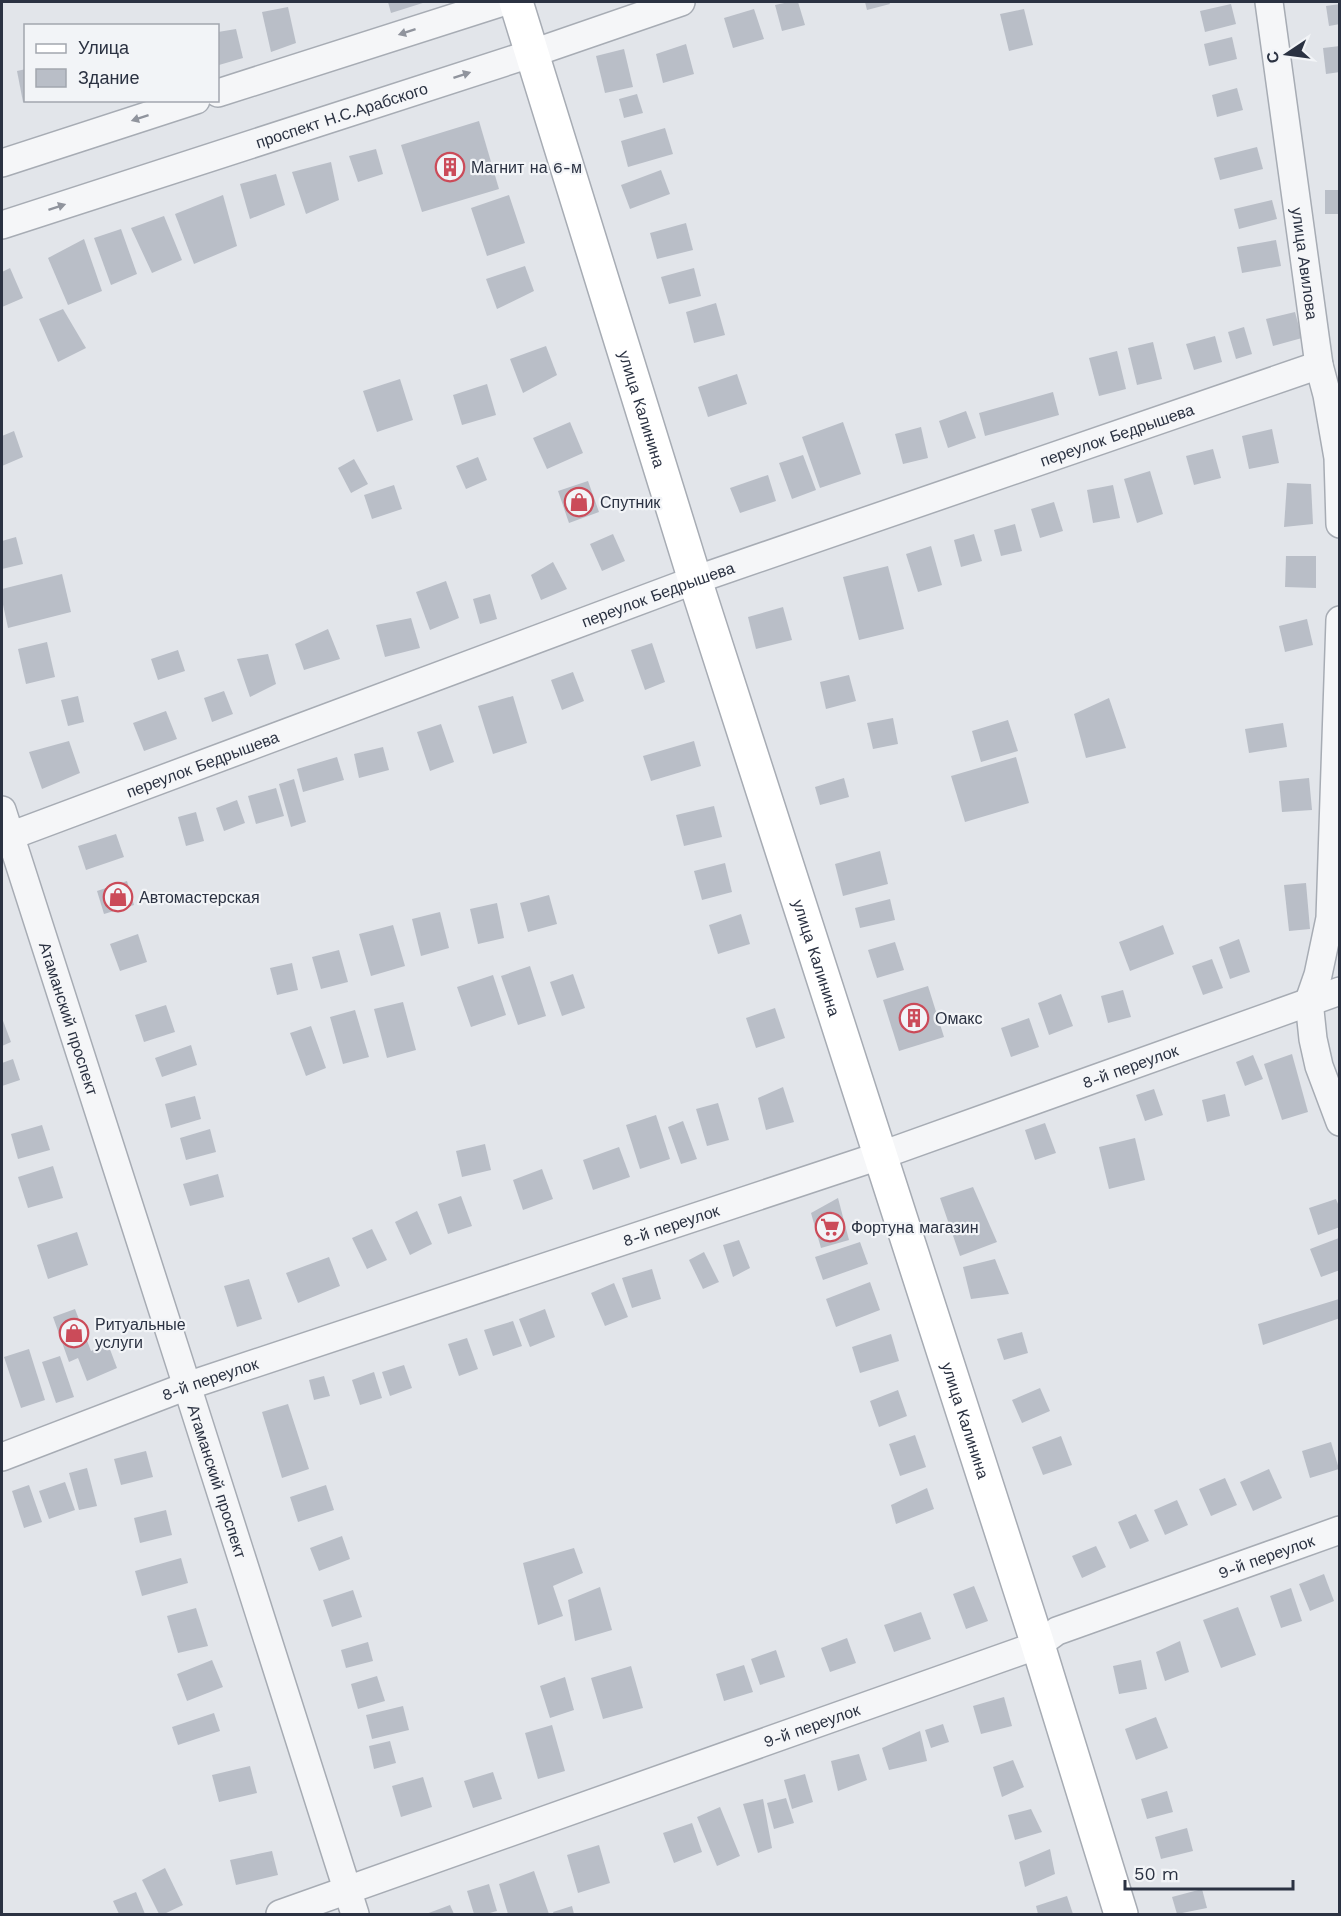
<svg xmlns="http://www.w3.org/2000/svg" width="1341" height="1916" font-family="'Work Sans',sans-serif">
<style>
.building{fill:#b9bec7}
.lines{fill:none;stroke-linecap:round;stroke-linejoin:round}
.street-casing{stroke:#a7acb4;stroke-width:30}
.secondary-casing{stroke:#a7acb4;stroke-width:36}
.street{stroke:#f5f6f8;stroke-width:27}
.secondary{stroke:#fff;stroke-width:33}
.oneway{fill:#90949d}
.labels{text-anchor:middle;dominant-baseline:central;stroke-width:4.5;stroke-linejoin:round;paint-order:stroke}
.street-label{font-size:16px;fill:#2b3242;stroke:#f2f4f7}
.poi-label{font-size:16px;fill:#2b3242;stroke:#f2f4f7;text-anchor:start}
</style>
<rect width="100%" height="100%" fill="#e2e5ea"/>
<g class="building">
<polygon points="388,2 426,2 391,13"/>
<polygon points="789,2 798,2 805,25 782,31 775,5"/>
<polygon points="865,2 889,2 890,4 867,10"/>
<polygon points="1231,4 1236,24 1205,32 1200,11"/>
<polygon points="1340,4 1340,24 1329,26 1326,6"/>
<polygon points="288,7 296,43 271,52 262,12"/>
<polygon points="754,9 764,39 733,48 724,18"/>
<polygon points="1024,9 1033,45 1009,51 1000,14"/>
<polygon points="236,29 243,58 219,65 218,32"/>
<polygon points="1232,37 1237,59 1209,66 1204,44"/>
<polygon points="686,44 694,74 663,83 656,54"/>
<polygon points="1340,46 1340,72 1326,74 1323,48"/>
<polygon points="624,49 633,87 605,93 596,56"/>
<polygon points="26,69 26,101 23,102 17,71"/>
<polygon points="1237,88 1243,110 1217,117 1212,95"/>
<polygon points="637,94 643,113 624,118 619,99"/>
<polygon points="479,121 499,189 422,212 401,145"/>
<polygon points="665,128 673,154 628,167 621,141"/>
<polygon points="1257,147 1263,169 1220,180 1214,158"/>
<polygon points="376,149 383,174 358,182 349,156"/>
<polygon points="331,162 339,200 306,214 292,172"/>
<polygon points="661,170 670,194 630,209 621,185"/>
<polygon points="276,174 285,205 250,219 240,184"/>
<rect x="1325" y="190" width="15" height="24"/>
<polygon points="223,195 237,246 194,264 175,214"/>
<polygon points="509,195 525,243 487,256 471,208"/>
<polygon points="1272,200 1277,219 1239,229 1234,209"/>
<polygon points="164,216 182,260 152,273 131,228"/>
<polygon points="686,223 693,250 657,259 650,233"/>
<polygon points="121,229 137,274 111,285 94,238"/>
<polygon points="84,239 102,291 68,305 48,258"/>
<polygon points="1276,240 1281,266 1242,273 1237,247"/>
<polygon points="525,266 534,291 497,309 486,279"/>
<polygon points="10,268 23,298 2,307 2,272"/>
<polygon points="694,268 701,296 669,304 661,277"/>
<polygon points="716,303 725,335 694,343 686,312"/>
<polygon points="63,309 86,348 58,362 39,319"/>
<polygon points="1295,312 1302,338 1273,346 1266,319"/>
<polygon points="1244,327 1252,354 1236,359 1228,332"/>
<polygon points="1215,336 1222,362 1194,370 1186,344"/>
<polygon points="1153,342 1162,379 1137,385 1128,348"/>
<polygon points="546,346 557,375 523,393 510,359"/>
<polygon points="1117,351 1126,389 1099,396 1089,358"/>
<polygon points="737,374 747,404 708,417 698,387"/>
<polygon points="400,379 413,420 377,432 363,391"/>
<polygon points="487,384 496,415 462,425 453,395"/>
<polygon points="1053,392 1059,415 985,436 979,413"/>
<polygon points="966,411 976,438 948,448 939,421"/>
<polygon points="570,422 583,453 547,469 533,438"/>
<polygon points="843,422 861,474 820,488 802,437"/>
<polygon points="921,427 928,458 903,464 895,434"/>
<polygon points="1272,429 1279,463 1249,469 1242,436"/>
<polygon points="14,431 23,457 2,466 2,436"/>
<polygon points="1213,449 1221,478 1194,485 1186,456"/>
<polygon points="803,455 816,490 792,499 779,463"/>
<polygon points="478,457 487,480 466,489 456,466"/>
<polygon points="354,459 368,484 351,493 338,468"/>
<polygon points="1150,471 1163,514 1137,523 1124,479"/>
<polygon points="768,475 776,501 740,513 730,488"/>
<polygon points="588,481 599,512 569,523 558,491"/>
<polygon points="1287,483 1311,484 1313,524 1284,527"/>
<polygon points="394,485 402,509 372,519 364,495"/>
<polygon points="1113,485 1120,518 1093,523 1087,490"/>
<polygon points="1054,502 1063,531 1040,538 1031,509"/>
<polygon points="1015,524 1022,551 1001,556 994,530"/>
<polygon points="613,534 625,561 602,571 590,544"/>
<polygon points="974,534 982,561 961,567 954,540"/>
<polygon points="16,537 23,564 2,569 2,541"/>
<polygon points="931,546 942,585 918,592 906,554"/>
<polygon points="1286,556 1316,556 1316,588 1285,587"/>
<polygon points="553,562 567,589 541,600 531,575"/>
<polygon points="888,566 904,629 859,640 843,577"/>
<polygon points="62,574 71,612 8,628 2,600 2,589"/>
<polygon points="446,581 459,618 430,630 416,592"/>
<polygon points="490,594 497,619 480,624 473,599"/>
<polygon points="783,607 792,640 756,649 748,617"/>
<polygon points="411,618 420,648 385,657 376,625"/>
<polygon points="1307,619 1313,645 1285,652 1279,626"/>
<polygon points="328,629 340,659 304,670 295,644"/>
<polygon points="47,642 55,677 26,684 18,649"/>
<polygon points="652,643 665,682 645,690 631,650"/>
<polygon points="178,650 185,671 158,680 151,659"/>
<polygon points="268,654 276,684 250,697 237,659"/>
<polygon points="573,672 584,701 562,710 551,680"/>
<polygon points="849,675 856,701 826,709 820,682"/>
<polygon points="224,691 233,714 212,722 204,698"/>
<polygon points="78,696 84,722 68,726 61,700"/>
<polygon points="513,696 527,743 493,754 478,706"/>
<polygon points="1109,698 1126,748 1086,758 1074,714"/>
<polygon points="166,711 177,739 144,751 133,723"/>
<polygon points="893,718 898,744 873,749 867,723"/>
<polygon points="1008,720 1018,751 981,762 972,731"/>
<polygon points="1283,723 1287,747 1249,753 1245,729"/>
<polygon points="441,724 454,762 430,771 417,732"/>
<polygon points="69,741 80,773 42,789 29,752"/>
<polygon points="694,741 701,766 651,781 643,756"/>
<polygon points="383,747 389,770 359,778 354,754"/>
<polygon points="337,757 344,780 303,792 297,769"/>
<polygon points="1016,757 1029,803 965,822 951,776"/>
<polygon points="844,778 849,797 820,805 815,787"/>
<polygon points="1309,778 1312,810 1282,812 1279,781"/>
<polygon points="294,779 306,822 291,827 279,784"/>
<polygon points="276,788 284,816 256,824 248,796"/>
<polygon points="237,800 245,823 224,831 216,808"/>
<polygon points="714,806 722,837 684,846 676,815"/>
<polygon points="196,812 204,841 186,846 178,817"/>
<polygon points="116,834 124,857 86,870 78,846"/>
<polygon points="880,851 888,884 843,896 835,864"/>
<polygon points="725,863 732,892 702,900 694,871"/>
<polygon points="127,881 134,905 104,914 97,891"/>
<polygon points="1306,883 1310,929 1289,931 1284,885"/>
<polygon points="549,895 557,924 528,932 520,903"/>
<polygon points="890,899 895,920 860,928 855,908"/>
<polygon points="497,903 504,938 478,944 470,909"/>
<polygon points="440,912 449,948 421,956 412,919"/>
<polygon points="741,914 750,944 718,954 709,925"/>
<polygon points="393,925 405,966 371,976 359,934"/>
<polygon points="1163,925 1174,954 1130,971 1119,942"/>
<polygon points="138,934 147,962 120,971 110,944"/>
<polygon points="1239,939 1250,972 1230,979 1219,947"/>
<polygon points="895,942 904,970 877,978 868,950"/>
<polygon points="339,950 348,982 321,989 312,957"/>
<polygon points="1212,959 1223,988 1203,995 1192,966"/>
<polygon points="292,963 298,990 277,995 270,968"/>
<polygon points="530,966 546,1016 518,1025 501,976"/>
<polygon points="573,974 585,1008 562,1016 550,982"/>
<polygon points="493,975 506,1015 471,1027 457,987"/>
<polygon points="928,986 944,1037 899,1051 883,1000"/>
<polygon points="1123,990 1131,1017 1108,1023 1101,996"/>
<polygon points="1061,994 1073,1026 1049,1035 1038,1003"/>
<polygon points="403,1002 416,1050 387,1058 374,1009"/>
<polygon points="166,1005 175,1032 144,1042 135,1015"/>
<polygon points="775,1008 785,1038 756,1048 746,1018"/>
<polygon points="355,1010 369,1057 343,1064 330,1017"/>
<polygon points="2,1018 11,1042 2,1046"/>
<polygon points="1029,1018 1039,1047 1011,1057 1001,1028"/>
<polygon points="311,1026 326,1068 306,1076 290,1033"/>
<polygon points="191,1045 197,1065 162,1077 155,1058"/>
<polygon points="1292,1054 1308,1112 1282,1120 1264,1064"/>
<polygon points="1253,1055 1263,1079 1245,1086 1236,1062"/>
<polygon points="13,1059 20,1080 2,1086 2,1063"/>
<polygon points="783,1087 794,1122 766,1130 758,1098"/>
<polygon points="1154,1089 1163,1115 1145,1121 1136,1095"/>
<polygon points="1225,1094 1230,1116 1207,1122 1202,1100"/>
<polygon points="195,1096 201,1119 171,1128 165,1104"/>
<polygon points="718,1103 729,1140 707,1146 696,1109"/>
<polygon points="656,1115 670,1159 640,1169 626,1125"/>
<polygon points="683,1121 697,1159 681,1164 668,1127"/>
<polygon points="1045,1123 1056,1153 1035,1160 1025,1130"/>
<polygon points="42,1125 50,1150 18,1159 11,1134"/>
<polygon points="210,1129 216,1152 186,1160 180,1138"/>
<polygon points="1135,1138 1145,1180 1109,1189 1099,1147"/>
<polygon points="485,1144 491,1170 462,1177 456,1151"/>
<polygon points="619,1147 630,1177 593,1190 583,1160"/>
<polygon points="53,1166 63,1198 28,1208 18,1177"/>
<polygon points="542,1169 553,1199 523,1210 513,1180"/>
<polygon points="218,1174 224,1197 190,1206 183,1184"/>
<polygon points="973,1187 997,1242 960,1256 940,1198"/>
<polygon points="461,1196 472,1226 448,1234 438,1204"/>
<polygon points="838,1198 849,1240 821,1248 811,1213"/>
<polygon points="1336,1199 1340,1209 1340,1227 1318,1235 1309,1208"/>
<polygon points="417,1211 432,1244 410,1255 395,1222"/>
<polygon points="372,1229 387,1260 367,1269 352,1238"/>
<polygon points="77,1232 88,1265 48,1279 37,1245"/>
<polygon points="1339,1238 1340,1270 1321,1277 1310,1249"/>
<polygon points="739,1240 750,1268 733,1277 723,1245"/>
<polygon points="860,1242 868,1264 823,1280 815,1257"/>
<polygon points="704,1252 719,1282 703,1289 689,1260"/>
<polygon points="329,1257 340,1286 298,1303 286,1273"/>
<polygon points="995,1259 1009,1294 971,1299 963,1267"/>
<polygon points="652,1269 661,1299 632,1308 622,1278"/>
<polygon points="249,1279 262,1319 237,1327 224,1286"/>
<polygon points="870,1282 880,1310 836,1327 826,1299"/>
<polygon points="614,1283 628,1317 605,1326 591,1293"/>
<polygon points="1339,1299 1340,1318 1263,1345 1258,1324"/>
<polygon points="75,1309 91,1351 108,1344 117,1368 87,1381 78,1358 69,1362 53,1317"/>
<polygon points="545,1309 555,1337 530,1347 519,1319"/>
<polygon points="513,1321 522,1346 493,1356 484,1330"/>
<polygon points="1022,1332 1028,1353 1004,1360 997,1339"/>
<polygon points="891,1334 899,1361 860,1373 852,1347"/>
<polygon points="467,1338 478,1369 459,1376 448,1344"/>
<polygon points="29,1349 45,1400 21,1408 4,1357"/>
<polygon points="60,1356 74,1397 56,1403 42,1362"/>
<polygon points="404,1365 412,1388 390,1396 382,1372"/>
<polygon points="374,1372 382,1398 360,1405 352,1380"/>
<polygon points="324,1376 330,1396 314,1400 309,1380"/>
<polygon points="1040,1388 1050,1411 1022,1423 1012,1400"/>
<polygon points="898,1390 907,1416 879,1427 870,1401"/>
<polygon points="288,1404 309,1469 282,1478 262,1412"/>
<polygon points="915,1435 926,1467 900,1476 889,1444"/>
<polygon points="1061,1436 1072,1465 1043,1475 1032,1447"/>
<polygon points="1331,1442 1339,1469 1310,1478 1302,1451"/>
<polygon points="146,1451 153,1477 121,1485 114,1459"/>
<polygon points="87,1468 97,1506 79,1510 69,1473"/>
<polygon points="1269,1469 1282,1498 1253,1511 1240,1482"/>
<polygon points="1225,1478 1237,1505 1211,1516 1199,1489"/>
<polygon points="65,1482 75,1510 49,1519 39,1491"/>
<polygon points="29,1485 42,1522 24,1528 12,1491"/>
<polygon points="326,1485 334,1510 298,1522 290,1497"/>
<polygon points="927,1488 934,1509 896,1524 891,1505"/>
<polygon points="1177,1500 1188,1525 1165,1535 1154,1510"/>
<polygon points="166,1510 172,1535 140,1543 134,1518"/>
<polygon points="1136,1514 1149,1541 1130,1549 1118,1522"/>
<polygon points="342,1536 350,1559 319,1571 310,1548"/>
<polygon points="1096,1546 1106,1567 1082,1578 1072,1556"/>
<polygon points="574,1548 583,1573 553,1586 563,1616 538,1625 523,1563"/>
<polygon points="181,1558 188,1583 142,1596 135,1571"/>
<polygon points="1324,1574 1334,1601 1310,1611 1299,1584"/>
<polygon points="974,1586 988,1621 966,1629 953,1594"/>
<polygon points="600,1587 612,1630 575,1641 568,1600"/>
<polygon points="1291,1588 1302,1621 1281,1628 1270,1596"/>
<polygon points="353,1590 362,1617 332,1627 323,1600"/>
<polygon points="1238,1607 1256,1655 1221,1668 1203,1620"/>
<polygon points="196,1608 208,1646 178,1653 167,1616"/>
<polygon points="921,1612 931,1639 894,1652 884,1625"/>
<polygon points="847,1638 856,1663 830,1672 821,1648"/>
<polygon points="1180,1641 1189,1672 1165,1681 1156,1652"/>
<polygon points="368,1642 373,1661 346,1668 341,1650"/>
<polygon points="776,1650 785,1677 760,1685 751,1659"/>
<polygon points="212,1660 223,1687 187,1701 177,1674"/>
<polygon points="1141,1660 1147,1689 1119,1694 1113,1666"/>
<polygon points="744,1665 753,1692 724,1701 716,1674"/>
<polygon points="631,1666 643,1708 603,1719 591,1678"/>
<polygon points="377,1676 385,1701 358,1709 351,1684"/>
<polygon points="565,1677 574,1710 550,1718 540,1686"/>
<polygon points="1004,1697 1012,1726 981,1734 973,1706"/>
<polygon points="403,1706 409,1730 372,1739 366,1715"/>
<polygon points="214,1713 220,1731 178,1745 172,1727"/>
<polygon points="1156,1717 1168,1748 1136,1760 1125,1729"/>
<polygon points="943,1724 949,1742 931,1748 925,1730"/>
<polygon points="552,1725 565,1771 538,1779 525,1733"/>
<polygon points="920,1731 927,1761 889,1770 882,1748"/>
<polygon points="390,1741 396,1763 374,1769 369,1746"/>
<polygon points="859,1754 867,1780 838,1791 831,1761"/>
<polygon points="1013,1760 1024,1787 1002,1797 993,1767"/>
<polygon points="250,1766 257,1793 219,1802 212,1775"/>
<polygon points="493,1772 502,1799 473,1808 464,1781"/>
<polygon points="805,1774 813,1802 792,1809 784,1780"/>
<polygon points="423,1777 432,1807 401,1817 392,1786"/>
<polygon points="1167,1791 1173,1812 1147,1819 1141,1799"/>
<polygon points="786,1798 794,1823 774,1829 767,1803"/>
<polygon points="763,1799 772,1848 758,1853 743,1804"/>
<polygon points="720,1807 740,1856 717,1866 697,1817"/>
<polygon points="1031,1809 1042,1832 1015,1840 1008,1815"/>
<polygon points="692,1823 702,1852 674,1863 663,1833"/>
<polygon points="1187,1828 1193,1851 1161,1859 1155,1837"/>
<polygon points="599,1845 610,1883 578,1893 567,1855"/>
<polygon points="1050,1849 1055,1874 1025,1887 1019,1862"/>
<polygon points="272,1851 278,1875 236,1885 230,1860"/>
<polygon points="165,1868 183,1905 164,1914 159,1914 142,1880"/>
<polygon points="534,1871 549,1914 508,1914 499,1884"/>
<polygon points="489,1884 497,1911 486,1914 474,1914 467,1891"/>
<polygon points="1202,1889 1207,1908 1177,1914 1172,1897"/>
<polygon points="136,1892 145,1914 119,1914 113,1901"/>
<polygon points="1067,1896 1073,1914 1038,1914 1036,1906"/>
<polygon points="450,1905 454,1914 426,1914"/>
<polygon points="572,1906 574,1914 554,1914 553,1912"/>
</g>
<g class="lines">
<g class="street-casing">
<g id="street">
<path id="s1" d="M1269,2l50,363 8,30 11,63 2,66"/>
<polyline points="218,93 503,2"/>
<polyline points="2,163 196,100"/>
<path id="s2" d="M2,225l531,-172 148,-51"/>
<polyline points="1340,620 1330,918 1318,975 1309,1001 1313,1039 1319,1066 1340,1122"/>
<path id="s3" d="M2,810l185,576 168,528"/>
<path id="s4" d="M2,839l693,-259 624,-215"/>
<path id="s5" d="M2,1457l185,-71 692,-230 461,-165"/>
<path id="s6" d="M280,1914l758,-269 19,-14 283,-101"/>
</g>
</g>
<g class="secondary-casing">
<g id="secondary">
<path id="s7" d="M516,2l179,578 343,1065 83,269"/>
</g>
</g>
<use href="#street" class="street"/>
<use href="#secondary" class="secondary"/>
</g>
<defs><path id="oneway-solid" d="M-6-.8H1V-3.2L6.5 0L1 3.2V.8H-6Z" transform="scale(1.5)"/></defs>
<g class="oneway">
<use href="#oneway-solid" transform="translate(407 32) rotate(162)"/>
<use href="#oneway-solid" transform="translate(462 75) rotate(-18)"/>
<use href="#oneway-solid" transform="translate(140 118) rotate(162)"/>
<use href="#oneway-solid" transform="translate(57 207) rotate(-18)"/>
</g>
<defs>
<g id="building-ring" transform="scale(1.5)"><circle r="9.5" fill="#f2f4f7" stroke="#cb4b59" stroke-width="1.5"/><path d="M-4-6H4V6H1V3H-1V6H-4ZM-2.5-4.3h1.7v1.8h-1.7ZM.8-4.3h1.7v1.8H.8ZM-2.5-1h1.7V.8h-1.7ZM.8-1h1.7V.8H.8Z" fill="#cb4b59"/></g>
<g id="shop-ring" transform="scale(1.5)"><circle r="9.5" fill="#f2f4f7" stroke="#cb4b59" stroke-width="1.5"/><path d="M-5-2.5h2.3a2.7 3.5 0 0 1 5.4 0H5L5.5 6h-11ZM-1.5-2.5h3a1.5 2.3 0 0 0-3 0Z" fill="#cb4b59"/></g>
<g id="supermarket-ring" transform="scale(1.5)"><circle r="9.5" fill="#f2f4f7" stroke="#cb4b59" stroke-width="1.5"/><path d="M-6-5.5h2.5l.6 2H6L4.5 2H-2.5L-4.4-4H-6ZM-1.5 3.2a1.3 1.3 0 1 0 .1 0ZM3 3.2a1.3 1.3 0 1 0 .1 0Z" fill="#cb4b59"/></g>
</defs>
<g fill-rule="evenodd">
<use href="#building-ring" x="450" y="167"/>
<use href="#shop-ring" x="579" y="502"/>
<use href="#shop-ring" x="118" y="897"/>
<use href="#building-ring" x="914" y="1018"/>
<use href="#supermarket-ring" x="830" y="1227"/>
<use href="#shop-ring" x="74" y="1333"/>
</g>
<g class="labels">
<g class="street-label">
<text stroke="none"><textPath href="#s2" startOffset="357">проспект Н.С.Арабского</textPath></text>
<text stroke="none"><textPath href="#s1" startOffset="264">улица Авилова</textPath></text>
<text stroke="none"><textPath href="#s7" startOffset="426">улица Калинина</textPath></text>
<text stroke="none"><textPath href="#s4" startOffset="1186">переулок Бедрышева</textPath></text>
<text stroke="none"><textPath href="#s4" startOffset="700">переулок Бедрышева</textPath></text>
<text stroke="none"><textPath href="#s4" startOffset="214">переулок Бедрышева</textPath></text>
<text stroke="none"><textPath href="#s7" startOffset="1002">улица Калинина</textPath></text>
<text stroke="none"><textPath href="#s3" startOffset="219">Атаманский проспект</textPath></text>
<text stroke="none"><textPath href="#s5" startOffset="1194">8-й переулок</textPath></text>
<text stroke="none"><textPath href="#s5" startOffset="708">8-й переулок</textPath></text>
<text stroke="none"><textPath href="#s5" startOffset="222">8-й переулок</textPath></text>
<text stroke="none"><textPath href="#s7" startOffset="1488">улица Калинина</textPath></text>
<text stroke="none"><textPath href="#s3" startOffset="705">Атаманский проспект</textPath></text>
<text stroke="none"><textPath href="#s6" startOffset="1050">9-й переулок</textPath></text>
<text stroke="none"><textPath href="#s6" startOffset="564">9-й переулок</textPath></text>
</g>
<g class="poi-label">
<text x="471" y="167">Магнит на 6-м</text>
<text x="600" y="502">Спутник</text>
<text x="139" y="897">Автомастерская</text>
<text x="935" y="1018">Омакс</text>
<text x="851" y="1227">Фортуна магазин</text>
<text x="95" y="1324">Ритуальные<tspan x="95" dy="18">услуги</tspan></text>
</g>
</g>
<rect width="1341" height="1916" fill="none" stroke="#2b3242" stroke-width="6"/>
<rect x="24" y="24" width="195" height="78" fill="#f2f4f7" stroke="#a2a6af" stroke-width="1.5"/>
<rect x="36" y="44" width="30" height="9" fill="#ffffff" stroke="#a2a6af" stroke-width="1.5"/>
<text x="78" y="54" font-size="18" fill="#2b3242">Улица</text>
<rect x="36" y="69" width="30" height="18" fill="#b9bec7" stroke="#a2a6af" stroke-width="1.5"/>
<text x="78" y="84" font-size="18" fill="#2b3242">Здание</text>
<g transform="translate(1287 54) rotate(257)" stroke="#f2f4f7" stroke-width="4.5" paint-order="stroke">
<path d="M0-4.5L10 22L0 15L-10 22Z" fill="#2b3242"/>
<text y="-9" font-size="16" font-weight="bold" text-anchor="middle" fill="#2b3242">С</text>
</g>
<path d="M1125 1880v9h168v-9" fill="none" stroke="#2b3242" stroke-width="3"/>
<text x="1134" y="1880" font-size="18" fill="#2b3242" stroke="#f2f4f7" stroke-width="4.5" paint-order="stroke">50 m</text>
</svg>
